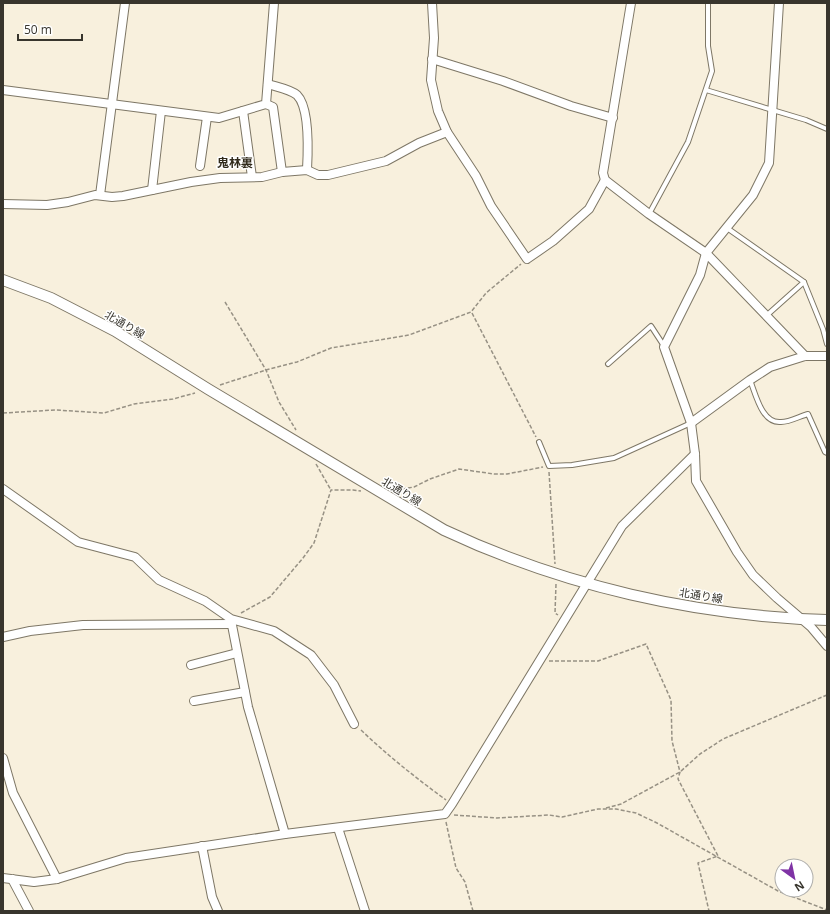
<svg xmlns="http://www.w3.org/2000/svg" width="830" height="914" font-family="'Open Sans','Noto Sans JP',sans-serif">
<style>
.lines{fill:none;stroke-linecap:round;stroke-linejoin:round}
.service-casing{stroke:#7e7766;stroke-width:6}
.minor-casing{stroke:#7e7766;stroke-width:10}
.tertiary-casing{stroke:#7e7766;stroke-width:12}
.path{stroke:#979184;stroke-width:1.5;stroke-dasharray:4 2;stroke-linecap:butt}
.service{stroke:#fff;stroke-width:4}
.minor{stroke:#fff;stroke-width:8}
.tertiary{stroke:#fff;stroke-width:10}
.labels{text-anchor:middle;dominant-baseline:central;stroke-width:3;stroke-linejoin:round;paint-order:stroke}
.street-label{font-size:11px;fill:#38352d;stroke:#fff}
.neighbourhood-label{font-size:12px;font-weight:bold;fill:#302a1b;stroke:#fff}
</style>
<rect width="100%" height="100%" fill="#f8f0dd"/>
<g class="lines">
<g class="service-casing">
<g id="service">
<polyline points="706,90 806,120 827,129"/>
<polyline points="649,214 688,142 712,71 708,46 708,3"/>
<polyline points="727,228 804,282 766,316"/>
<polyline points="804,282 823,329 827,344"/>
<polyline points="608,364 651,326 664,346"/>
<path d="M750,380c6,15 12,44 31,42 9,0 19,-6 27,-8l17,38 2,1"/>
<polyline points="539,442 549,466 572,465 614,458 691,423"/>
</g>
</g>
<g class="minor-casing">
<g id="minor">
<polyline points="432,3 434,38 431,80 438,111 447,132 476,176 491,206 527,259 553,241 589,209 605,180"/>
<polyline points="631,3 603,173 605,180 649,214 706,253 805,356"/>
<polyline points="779,3 769,163 753,195 706,253 700,275 664,347 691,423 695,454 696,481 737,552 753,575 777,598 811,627 827,646"/>
<polyline points="432,59 503,81 571,106 613,118"/>
<path d="M268,84c9,3 22,5 29,11 13,13 11,57 10,75"/>
<polyline points="3,90 219,118 266,104 274,3"/>
<polyline points="266,104 273,107 282,172"/>
<polyline points="243,111 252,177"/>
<polyline points="200,166 207,117"/>
<polyline points="152,190 161,111"/>
<polyline points="100,195 125,3"/>
<polyline points="3,204 47,205 68,202 95,195 112,197 123,196 191,182 220,178 262,177 282,172 307,170 318,175 328,175 386,161 419,143 447,132"/>
<polyline points="691,423 750,380 770,367 805,356 827,356"/>
<polyline points="3,489 78,542 135,557 159,580 205,601 231,619 274,631 311,655 334,685 354,724"/>
<polyline points="231,620 248,707 285,834"/>
<polyline points="3,637 30,631 83,625 231,624"/>
<polyline points="191,665 237,653"/>
<polyline points="194,701 245,692"/>
<polyline points="3,758 13,793 57,879"/>
<polyline points="338,828 365,911"/>
<polyline points="202,846 212,897 218,911"/>
<polyline points="3,878 34,882 57,879 126,858 285,834 445,814 452,804 622,526 695,454"/>
<polyline points="12,879 29,911"/>
</g>
</g>
<g class="tertiary-casing">
<path id="tertiary" d="M3,280l48,18 64,33 93,58 236,141c119,56 251,86 383,90"/>
</g>
<g class="path">
<polyline points="225,302 266,370 279,402 296,430"/>
<polyline points="472,313 536,437"/>
<polyline points="220,385 266,370 297,362 331,348 409,335 471,312 486,293 521,264"/>
<polyline points="3,413 55,410 104,413 134,404 173,399 195,393"/>
<polyline points="316,464 331,490"/>
<polyline points="549,472 555,564"/>
<polyline points="396,490 414,487 430,479 459,469 494,474 507,474 543,467"/>
<polyline points="556,584 555,613 558,615"/>
<polyline points="241,613 270,597 303,558 314,543 331,490 353,490 361,491"/>
<polyline points="549,661 598,661 646,644 671,700 672,741 680,772 678,779 718,856 698,863 709,911"/>
<path d="M361,730c26,25 55,48 85,70"/>
<polyline points="606,808 621,804 680,772 700,754 723,739 827,695"/>
<polyline points="454,815 497,818 549,815 562,817 598,809 616,809 636,813 657,823 778,891 827,910"/>
<polyline points="446,822 456,868 465,882 473,911"/>
</g>
<use href="#service" class="service"/>
<use href="#minor" class="minor"/>
<use href="#tertiary" class="tertiary"/>
</g>
<g class="labels">
<g class="street-label">
<text transform="translate(125 324) rotate(30)">北通り線</text>
<text transform="translate(402 491) rotate(31)">北通り線</text>
<text transform="translate(701 595) rotate(9)">北通り線</text>
</g>
<g class="neighbourhood-label">
<text x="235" y="162">鬼林裏</text>
</g>
</g>
<rect width="830" height="914" fill="none" stroke="#38352d" stroke-width="8"/>
<g transform="translate(794 878) rotate(147)"><circle r="19" fill="#ffffff" stroke="#afaeab"/>
<path d="M0-3L7 15L0 10L-7 15Z" fill="#7f33a5"/>
<text y="-6" font-size="11" font-weight="bold" text-anchor="middle" fill="#38352d">N</text>
</g>
<path d="M18 34v6h64v-6" fill="none" stroke="#38352d" stroke-width="2"/>
<text x="24" y="34" font-size="12" fill="#38352d" stroke="#ffffff" stroke-width="3" paint-order="stroke">50 m</text>
</svg>
